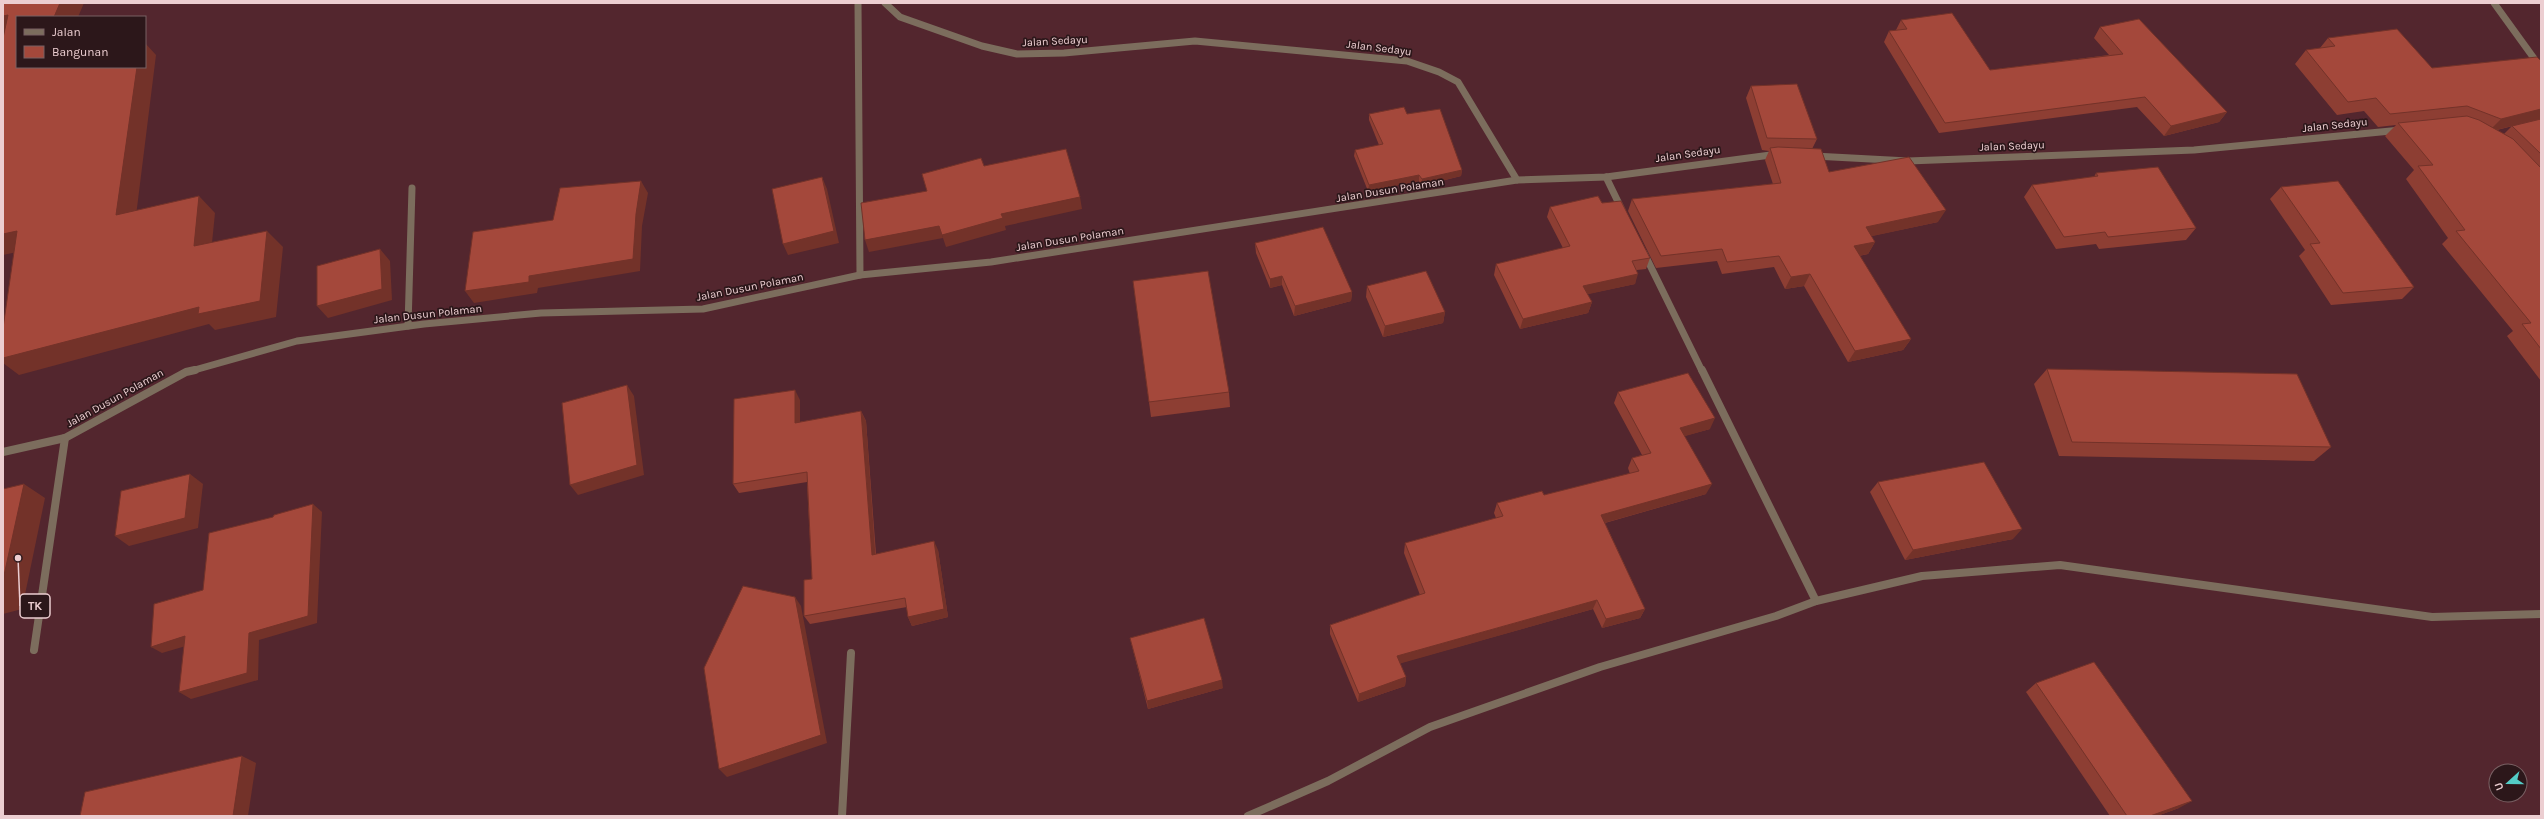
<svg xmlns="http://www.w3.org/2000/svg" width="2544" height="819" font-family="Karla,sans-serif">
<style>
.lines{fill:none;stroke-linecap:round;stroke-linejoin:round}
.lane-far1{stroke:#7c6d5d;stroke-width:7}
.lane{stroke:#7c6d5d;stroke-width:8}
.street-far1{stroke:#7c6d5d;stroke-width:7}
.street{stroke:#7c6d5d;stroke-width:8}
.wall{fill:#8d3e33;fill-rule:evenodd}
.shaded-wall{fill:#733229}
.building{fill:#a4483b;stroke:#733229}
.labels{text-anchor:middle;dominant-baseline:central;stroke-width:3.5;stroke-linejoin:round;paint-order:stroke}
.street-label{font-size:11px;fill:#ecced1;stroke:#2c171a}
.leader{fill:none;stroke:#ecced1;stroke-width:1.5}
.callout-dot{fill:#ecced1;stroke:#2c171a;stroke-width:1.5}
.callout{fill:#2c171a;stroke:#ecced1;stroke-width:1.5}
.callout-label{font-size:12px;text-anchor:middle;font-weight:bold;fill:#ecced1}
</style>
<rect width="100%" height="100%" fill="#53262e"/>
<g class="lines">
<g class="lane-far1">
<polyline points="1606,177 1622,210"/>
<polyline points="1644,253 1702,371"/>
<polyline points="408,326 412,188"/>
</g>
<polyline class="lane" points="1702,370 1816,601"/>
<g class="street-far1">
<polyline points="858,3 860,275"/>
<polyline points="885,3 900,17 982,46 1017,54 1064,53 1195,41 1407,61 1439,72 1458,82 1517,180 1606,177 1778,154"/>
<polyline points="2494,3 2541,68"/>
<polyline points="1814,156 1908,161 2194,150 2401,130"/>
<polyline points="191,371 297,341 424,324 541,313 703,309 860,275 991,262 1517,180"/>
</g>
<g class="street">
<polyline points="3,452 65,438 186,372 195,370"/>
<polyline points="34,650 65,438"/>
<polyline points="842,816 851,653"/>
<polyline points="1248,816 1328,781 1430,727 1600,667 1776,616 1816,601 1922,576 2060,565 2432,617 2541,614"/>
</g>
</g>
<g class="wall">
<polygon points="1901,20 1990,70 2109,55 2094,38 2100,27 2227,112 2219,122 2164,136 2137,107 1939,133 1884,42 1889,31 1896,30"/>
<path d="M2328,38l104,30 109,-7v320l-34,-45 6,-5 -71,-87 6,-6 -42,-59 8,-9 -29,-34 11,-11 -18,2 -14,-16 -27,4 -42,-51 11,-14 14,-2zM2540,119h1l-29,7 -8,8 -7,-4z"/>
<polygon points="1751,86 1817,139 1812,149 1829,172 1938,222 1871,236 1875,242 1868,254 1859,256 1911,339 1903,350 1848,362 1804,286 1785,289 1774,267 1722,274 1717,261 1656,268 1628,211 1632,199 1773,184 1765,160 1769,151 1762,150 1746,98"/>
<polygon points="1369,114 1407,114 1462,170 1461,176 1421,186 1419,181 1368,191 1354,156 1355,150 1379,145 1369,120"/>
<polygon points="2096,173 2196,228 2186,240 2099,249 2096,244 2056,249 2024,197 2032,185 2094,177"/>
<polygon points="2281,187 2414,287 2402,299 2331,305 2299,256 2305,250 2270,199"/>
<polygon points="1602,203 1650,258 1646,269 1637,270 1635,284 1587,294 1592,302 1588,313 1520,329 1494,275 1496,264 1563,248 1547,217 1550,207"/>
<polygon points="1255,243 1352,292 1351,301 1294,316 1282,285 1270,288 1256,253"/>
<polygon points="1133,281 1229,392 1230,407 1151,417"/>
<polygon points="1367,286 1445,312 1443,323 1383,337 1366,297"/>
<polygon points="2047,369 2331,447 2314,461 2059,456 2034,384"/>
<polygon points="1618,392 1710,429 1684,436 1706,494 1605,523 1645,609 1640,618 1602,628 1593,609 1400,663 1406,677 1405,686 1358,702 1330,634 1330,625 1420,595 1404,553 1405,543 1496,518 1494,513 1497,503 1544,495 1630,474 1628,468 1632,458 1642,455 1614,403"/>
<polygon points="800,400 800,422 861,411 866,421 876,554 938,550 948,617 912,626 908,617 907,607 810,624 804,616 812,579 807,482 739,493 733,484"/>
<polygon points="1878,482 2013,539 1905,560 1870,492"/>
<polygon points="1130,638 1223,688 1148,709"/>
<polygon points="2036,683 2179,808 2157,816 2110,816 2026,692"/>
</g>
<g class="shaded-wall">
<polygon points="60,3 84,3 78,17 54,17"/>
<polygon points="8,15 3,38 3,16"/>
<polygon points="145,43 156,55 134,232 116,215 137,67 145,67"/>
<polygon points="2541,109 2541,118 2540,119 2488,132 2501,119"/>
<polygon points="2227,112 2219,122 2164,136 2171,126"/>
<polygon points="1462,170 1461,176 1421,186 1422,179"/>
<polygon points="1419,175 1419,181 1368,191 1369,185"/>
<polygon points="822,177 827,189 839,243 788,255 783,244"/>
<polygon points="641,181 648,193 642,226 640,271 538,288 537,293 474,303 465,291 636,214"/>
<polygon points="199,196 215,213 210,263 194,246"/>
<polygon points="1080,197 1082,209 1005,226 1006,230 946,247 942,235 1001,214"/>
<polygon points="1946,210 1938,222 1859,239 1866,227"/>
<polygon points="939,226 943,238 869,252 865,240"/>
<polygon points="17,231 36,248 3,255 3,234"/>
<polygon points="267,231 283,247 276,317 215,330 209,324 19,375 3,363 3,358"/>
<polygon points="1875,242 1868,254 1847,258 1854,246"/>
<polygon points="380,249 390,261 392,300 328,318 317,306"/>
<polygon points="1638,274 1635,284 1580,296 1583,286"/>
<polygon points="1810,274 1804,286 1785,289 1791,277"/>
<polygon points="1282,276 1282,285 1270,288 1270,279"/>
<polygon points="1352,292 1351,301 1294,316 1295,306"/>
<polygon points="1592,302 1588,313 1520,329 1523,319"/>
<polygon points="1445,312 1443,323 1383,337 1385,326"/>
<polygon points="1911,339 1903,350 1848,362 1855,351"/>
<polygon points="627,385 634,396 644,475 578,495 570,485"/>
<polygon points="795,390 800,400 800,433 795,423"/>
<polygon points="861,411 866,421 876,564 872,555"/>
<polygon points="1715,418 1710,429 1675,439 1680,428"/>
<polygon points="190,474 203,484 198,528 129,546 115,536"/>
<polygon points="24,484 45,498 22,609 3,614 3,580"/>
<polygon points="1712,484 1706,494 1597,525 1601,515"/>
<polygon points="313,504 322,512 317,623 259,640 258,680 191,699 179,692"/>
<polygon points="2022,529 2013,539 1905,560 1913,550"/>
<polygon points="934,541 938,550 948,617 912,626 908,617"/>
<polygon points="795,597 801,606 827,743 727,777 719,769"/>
<polygon points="1597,600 1593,609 1395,665 1397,656"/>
<polygon points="1645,609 1640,618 1602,628 1606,619"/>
<polygon points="185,636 196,643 162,653 151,647"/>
<polygon points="1406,677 1405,686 1358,702 1359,694"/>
<polygon points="1222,680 1223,688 1148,709 1147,701"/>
<polygon points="242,756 256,763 248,816 233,816"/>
<polygon points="2192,801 2179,808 2157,816 2150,816"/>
</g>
<g class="building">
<polygon points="3,3 60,3 54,17 17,17 17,67 137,67 116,215 199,196 194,246 267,231 260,301 198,314 199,307 3,358 3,328 17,231 3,234 3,38 8,15 3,16"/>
<polygon points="1952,13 1990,70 2123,54 2100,27 2139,19 2227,112 2171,126 2145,97 1945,123 1889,31 1907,29 1901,20"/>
<polygon points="2397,29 2432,68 2537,57 2541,61 2541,109 2501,119 2467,106 2390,114 2376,98 2348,102 2306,50 2335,46 2328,38"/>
<polygon points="1797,84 1817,139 1767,138 1751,86"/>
<polygon points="1404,107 1407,114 1440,109 1462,170 1422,179 1419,175 1369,185 1355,150 1383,144 1369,114"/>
<polygon points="2467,116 2479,120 2513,139 2541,168 2541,349 2522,324 2531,323 2456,231 2465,230 2418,166 2433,165 2398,123"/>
<polygon points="2541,119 2541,154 2512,126"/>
<polygon points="1778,147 1821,149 1829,172 1909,157 1946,210 1866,227 1875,242 1854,246 1911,339 1855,351 1810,274 1791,277 1779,256 1727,262 1722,249 1661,256 1632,199 1781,183 1770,148"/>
<polygon points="1066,149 1080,197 1001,214 1003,218 942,235 939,226 865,240 861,203 927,191 922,174 981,158 984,166"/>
<polygon points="2158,167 2196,228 2108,237 2105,232 2064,237 2032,185 2098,176 2096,173"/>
<polygon points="822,177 834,231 783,244 772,189"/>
<polygon points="641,181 636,214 633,259 529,276 529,282 465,291 473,232 553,220 560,188"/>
<polygon points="2338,181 2414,287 2343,293 2310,244 2320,243 2281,187"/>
<polygon points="1598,196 1602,203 1621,201 1650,258 1632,261 1638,274 1583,286 1592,302 1523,319 1496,264 1570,246 1550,207"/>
<polygon points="1323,227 1352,292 1295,306 1282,276 1270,279 1255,243"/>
<polygon points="380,249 382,289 317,306 317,266"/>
<polygon points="1208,271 1229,392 1149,402 1133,281"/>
<polygon points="1426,271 1445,312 1385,326 1367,286"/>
<polygon points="2047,369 2297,374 2331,447 2072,442"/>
<polygon points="1688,373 1715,418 1680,428 1712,484 1601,515 1645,609 1606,619 1597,600 1397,656 1406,677 1359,694 1330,625 1425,593 1405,543 1503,516 1497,503 1542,491 1544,495 1639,471 1632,458 1651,453 1618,392"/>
<polygon points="627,385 637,465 570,485 562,403"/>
<polygon points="795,390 795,423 861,411 872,555 934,541 944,609 908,617 905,598 804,616 804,580 812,579 807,472 733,484 734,399"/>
<polygon points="1984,462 2022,529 1913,550 1878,482"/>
<polygon points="190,474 185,518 115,536 121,491"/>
<polygon points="24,484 3,580 3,489"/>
<polygon points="313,504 308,616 249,633 247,673 179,692 185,636 151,647 154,604 203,590 209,533 273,517 274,515"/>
<polygon points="743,586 795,597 821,735 719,769 704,668"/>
<polygon points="1204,618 1222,680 1147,701 1130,638"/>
<polygon points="2094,662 2192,801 2150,816 2127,816 2036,683"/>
<polygon points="242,756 233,816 80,816 85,792"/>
</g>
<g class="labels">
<g class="street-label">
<text transform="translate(1055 41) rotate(-3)">Jalan Sedayu</text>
<text transform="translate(1379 48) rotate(7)">Jalan Sedayu</text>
<text transform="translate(2335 125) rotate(-6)">Jalan Sedayu</text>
<text transform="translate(2012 146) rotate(-2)">Jalan Sedayu</text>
<text transform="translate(1688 154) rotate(-8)">Jalan Sedayu</text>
<text transform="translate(1390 190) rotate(-9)">Jalan Dusun Polaman</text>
<text transform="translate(1070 239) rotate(-9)">Jalan Dusun Polaman</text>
<text transform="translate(750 287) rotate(-11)">Jalan Dusun Polaman</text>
<text transform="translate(428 314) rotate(-6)">Jalan Dusun Polaman</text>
<text transform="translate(115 398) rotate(-29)">Jalan Dusun Polaman</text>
</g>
</g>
<path class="leader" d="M18 558L20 606"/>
<circle class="callout-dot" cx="18" cy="558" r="4"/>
<rect class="callout" x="20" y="594" width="30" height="24" rx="4"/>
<g class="callout-label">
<text x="35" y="610">TK</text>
</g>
<rect width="2544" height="819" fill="none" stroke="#ecced1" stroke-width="8"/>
<rect x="16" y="16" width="130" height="52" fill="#2c171a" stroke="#796063"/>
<rect x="24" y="29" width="20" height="6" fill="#7c6d5d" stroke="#796063"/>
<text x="52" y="36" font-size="12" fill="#ecced1">Jalan</text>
<rect x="24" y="46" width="20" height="12" fill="#a4483b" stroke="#796063"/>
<text x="52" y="56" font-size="12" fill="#ecced1">Bangunan</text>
<g transform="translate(2508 783) rotate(249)"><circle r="19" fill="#2c171a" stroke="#796063"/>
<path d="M0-3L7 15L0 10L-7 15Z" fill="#54cdc7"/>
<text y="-6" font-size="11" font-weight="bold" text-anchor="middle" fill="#ecced1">U</text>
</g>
</svg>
